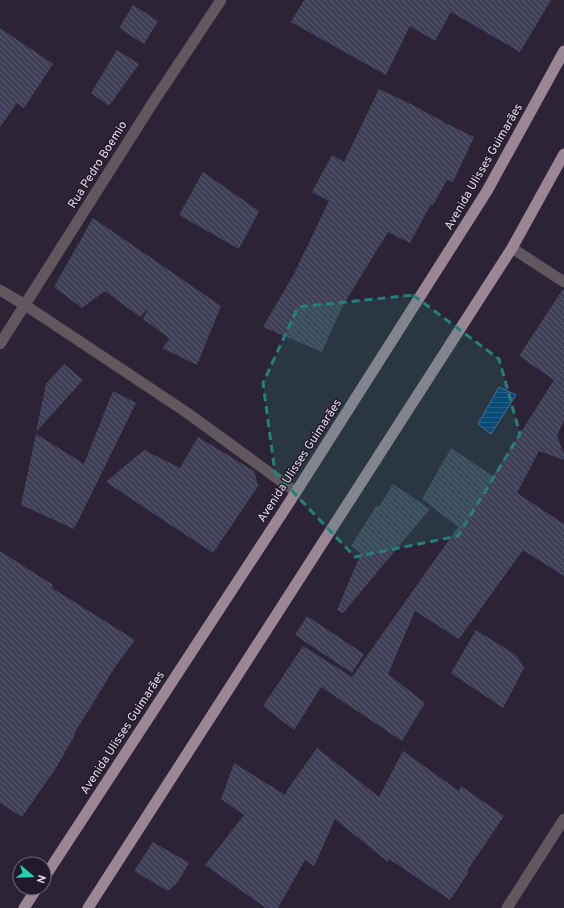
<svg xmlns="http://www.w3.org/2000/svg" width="564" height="908" font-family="Overpass,sans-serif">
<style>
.water{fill:url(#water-rules);stroke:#486d9a}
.building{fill:url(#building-back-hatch)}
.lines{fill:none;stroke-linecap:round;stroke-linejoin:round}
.minor{stroke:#61575e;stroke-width:11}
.primary{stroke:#9a8694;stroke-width:11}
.marked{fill:#24807a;fill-opacity:0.2;stroke:#24807a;stroke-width:3;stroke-dasharray:8 5;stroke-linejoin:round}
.labels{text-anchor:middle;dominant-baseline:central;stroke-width:3;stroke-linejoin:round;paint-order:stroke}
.street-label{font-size:12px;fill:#e3dcea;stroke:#23192c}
</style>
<defs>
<pattern id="water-rules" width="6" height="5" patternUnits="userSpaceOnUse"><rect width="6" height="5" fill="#063e78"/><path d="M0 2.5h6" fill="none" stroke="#2a598b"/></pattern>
<pattern id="building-back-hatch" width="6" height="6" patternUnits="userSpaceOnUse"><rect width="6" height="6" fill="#3f4057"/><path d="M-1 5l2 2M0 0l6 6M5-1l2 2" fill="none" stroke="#5b5b6f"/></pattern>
</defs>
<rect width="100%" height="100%" fill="#2d2336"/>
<polygon class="water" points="499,387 516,395 491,434 478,424"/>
<g class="building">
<polygon points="304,0 551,0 520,52 451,12 435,41 410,26 386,75 291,22"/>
<polygon points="133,5 158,21 144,44 119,28"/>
<polygon points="0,28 53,64 24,108 17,103 0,127"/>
<polygon points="117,50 139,64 109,106 91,93"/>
<polygon points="379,89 421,109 421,110 443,121 443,122 474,137 453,182 447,180 433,205 431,204 410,243 388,232 342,307 322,352 263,327 294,274 329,201 312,192 332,155 344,162"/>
<polygon points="203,172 259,211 239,249 179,215"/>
<polygon points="93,218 221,306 197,365 162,348 170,339 143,319 148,308 140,317 105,291 82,308 54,287"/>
<polygon points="563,289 564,289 564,420 557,436 564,454 564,460 539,451 517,493 564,524 564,576 523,550 459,639 415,611 388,674 425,703 402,741 321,687 294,730 263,706 303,646 352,677 458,527 422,499 451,448 493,476 554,380 519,356"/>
<polygon points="64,364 83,380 36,432 46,384"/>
<polygon points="113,391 136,403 74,529 21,505 36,434 84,464"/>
<polygon points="198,437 254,471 258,486 213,553 106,482 144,450 180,468"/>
<polygon points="393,484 430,509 343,613 337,610 361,553 351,546 377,505 379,507"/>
<polygon points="0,551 53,585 52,588 135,640 115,667 74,734 75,735 56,768 22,817 0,803"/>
<polygon points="307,616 364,654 352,673 295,635"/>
<polygon points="476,630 516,655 524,668 503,708 451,673"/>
<polygon points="317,748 379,797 403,751 459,791 461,786 504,816 467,871 469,872 450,900 389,859 388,862 335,819 314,866 305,860 278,908 266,908 205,865 244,815 221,799 234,763 285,795 288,789"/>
<polygon points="153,842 189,863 177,883 168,891 134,871"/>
</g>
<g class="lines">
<g class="minor">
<polyline points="512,248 564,282"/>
<polyline points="0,290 25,305 186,412 296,492"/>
<polyline points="0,344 152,104 221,0"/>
<polyline points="507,908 564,819"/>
</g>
<g class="primary">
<polyline points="44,878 296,492 487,191 564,51"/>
<polyline points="24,908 37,888"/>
<polyline points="88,908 512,248 564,154"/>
</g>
</g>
<path class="marked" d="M413,295l86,64 21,75 -62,102 -103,21 -80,-84 -12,-90 35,-76z"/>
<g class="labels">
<g class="street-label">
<text transform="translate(98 165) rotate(-58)">Rua Pedro Boemio</text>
<text transform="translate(484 167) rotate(-60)">Avenida Ulisses Guimarães</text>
<text transform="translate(300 461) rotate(-57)">Avenida Ulisses Guimarães</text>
<text transform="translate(123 733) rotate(-57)">Avenida Ulisses Guimarães</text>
</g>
</g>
<g transform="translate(32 876) rotate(109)"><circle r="19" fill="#23192c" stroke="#706778"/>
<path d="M0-3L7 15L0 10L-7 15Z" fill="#1ed5b0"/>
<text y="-6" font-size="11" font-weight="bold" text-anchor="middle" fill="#e3dcea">N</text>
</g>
</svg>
